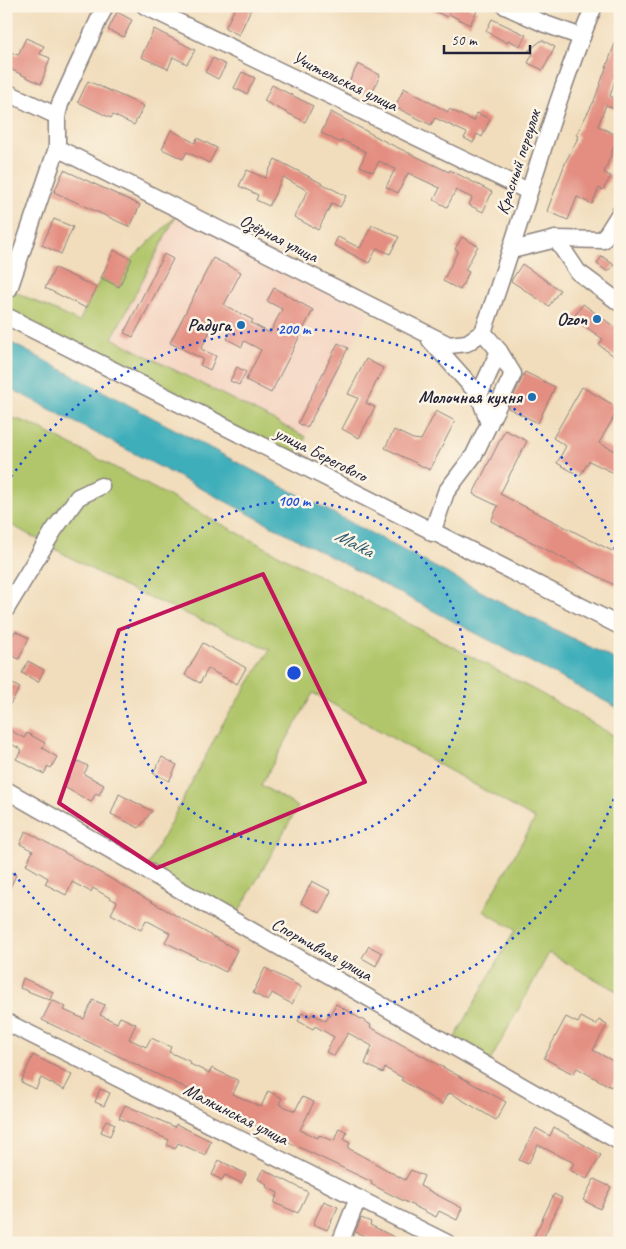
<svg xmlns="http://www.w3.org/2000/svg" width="626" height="1249" font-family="Caveat,sans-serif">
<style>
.built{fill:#f4d3c0}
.green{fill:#b1c66a;stroke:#6a7452}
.water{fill:#3eaeba;stroke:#30687a}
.building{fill:#e38e81}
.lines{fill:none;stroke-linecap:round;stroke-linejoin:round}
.minor-casing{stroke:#8a807c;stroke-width:19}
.minor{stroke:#fff;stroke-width:16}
.marked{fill:none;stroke:#c2185b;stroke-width:4;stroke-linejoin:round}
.ring{fill:none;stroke:#1d4ed8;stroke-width:2.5;stroke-dasharray:2.5 5}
.poi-dot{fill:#1f6fb2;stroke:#fcf5e5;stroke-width:2}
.labels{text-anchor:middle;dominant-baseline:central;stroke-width:5;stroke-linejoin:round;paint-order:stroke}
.street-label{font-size:18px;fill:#22223b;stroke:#fcf5e5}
.poi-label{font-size:18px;font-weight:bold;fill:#22223b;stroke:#fcf5e5;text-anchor:end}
.water-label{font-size:19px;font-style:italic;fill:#2d5a6e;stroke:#fcf5e5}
.centre{fill:#1d4ed8;stroke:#fcf5e5;stroke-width:2.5}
.ring-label{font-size:15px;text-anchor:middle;font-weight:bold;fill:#1d4ed8;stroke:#fcf5e5;stroke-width:5;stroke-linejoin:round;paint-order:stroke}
</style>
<rect width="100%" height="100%" fill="#fcf5e5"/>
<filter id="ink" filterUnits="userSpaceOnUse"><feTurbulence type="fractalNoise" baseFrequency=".02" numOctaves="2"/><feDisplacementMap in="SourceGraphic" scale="10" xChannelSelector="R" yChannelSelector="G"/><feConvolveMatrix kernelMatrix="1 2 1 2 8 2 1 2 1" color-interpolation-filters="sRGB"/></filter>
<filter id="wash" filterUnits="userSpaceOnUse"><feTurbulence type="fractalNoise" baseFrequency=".0096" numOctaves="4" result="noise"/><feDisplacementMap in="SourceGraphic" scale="20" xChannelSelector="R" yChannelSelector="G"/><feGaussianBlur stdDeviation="1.12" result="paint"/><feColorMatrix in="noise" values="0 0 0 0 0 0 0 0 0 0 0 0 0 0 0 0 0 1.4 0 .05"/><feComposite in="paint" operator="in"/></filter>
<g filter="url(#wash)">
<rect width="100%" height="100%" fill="#f1ddbc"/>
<polygon class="built" points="176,216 369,311 306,437 112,338"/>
<g class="green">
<polygon points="176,216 112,338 306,437 294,463 6,316 6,290 9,289 79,322 101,278 119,287 132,259"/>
<polygon points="6,416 29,423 110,465 538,692 620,739 620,993 549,953 488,1065 451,1045 515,930 483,911 535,819 313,693 261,785 298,807 233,922 146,869 222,725 270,650 122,586 6,522"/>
</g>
<polygon class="water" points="6,340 520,612 620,662 620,709 6,386"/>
<g id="blocks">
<g class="building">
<polygon points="236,6 251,9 239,35 225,28"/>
<polygon points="424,6 467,6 477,11 470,25 449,14 447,17"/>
<polygon points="117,12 132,20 124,37 108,30"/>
<polygon points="492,19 526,35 520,46 508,40 507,43 486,31"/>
<polygon points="154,29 195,50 187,64 173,57 168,69 141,57"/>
<polygon points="618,35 620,79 616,77 610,96 620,101 620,112 606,105 598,126 618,136 604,173 611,176 603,190 599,188 592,204 577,197 568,220 547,211 566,161 579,136 576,135 594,101"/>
<polygon points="26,38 44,46 40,54 50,58 41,84 6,67 6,50 18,55"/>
<polygon points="542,40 555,47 543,70 528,63 533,53 528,51"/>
<polygon points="213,58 226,65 218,79 205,72"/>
<polygon points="358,64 380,75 371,96 347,86"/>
<polygon points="242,72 255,78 247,94 234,88"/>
<polygon points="88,81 144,106 134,125 113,115 111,118 78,102"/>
<polygon points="272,85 313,106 305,122 264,101"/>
<polygon points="404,88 448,112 449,109 474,121 477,113 490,119 482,137 477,134 473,143 464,138 467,133 435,118 431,125 395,107"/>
<polygon points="331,112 388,143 449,172 450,170 492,192 483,212 469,205 472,198 456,190 447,207 434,200 440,188 408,173 398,193 386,187 395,169 379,161 373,172 360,166 366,152 342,140 341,143 321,133"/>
<polygon points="171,130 195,143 197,138 217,148 209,163 187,152 183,159 162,149"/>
<polygon points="275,159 346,196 340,207 332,203 318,230 294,217 308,191 283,177 269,206 256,200 258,195 239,186 247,170 265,178"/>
<polygon points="64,170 140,205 130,227 54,192"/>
<polygon points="54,219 73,227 61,254 42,245"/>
<polygon points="372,225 399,237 390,254 377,248 369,263 334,245 338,237 360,248"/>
<polygon points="462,237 478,246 465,270 469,272 460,290 443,281 458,251 455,249"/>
<polygon points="114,250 132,259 119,287 101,278"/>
<polygon points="164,254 173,259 133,337 124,333"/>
<polygon points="602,256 614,265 608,272 597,264"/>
<polygon points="213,258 241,272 224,305 253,320 251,323 270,333 282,309 267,301 274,288 313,310 271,393 246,380 261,350 244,341 242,347 227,339 231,332 214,323 201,349 216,356 210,370 200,365 203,359 170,343"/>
<polygon points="522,264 560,290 549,306 511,281"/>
<polygon points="55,268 97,288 86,308 45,288"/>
<polygon points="583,304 620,331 620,348 614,356 599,345 603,339 573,318"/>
<polygon points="338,343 348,348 307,428 298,423"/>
<polygon points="366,359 383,368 366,403 375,407 359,438 342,429 358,398 348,394"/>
<polygon points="237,367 246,372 239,385 230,381"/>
<polygon points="525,372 555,387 538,423 508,408"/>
<polygon points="582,387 619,408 599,443 620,453 620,476 589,461 580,476 557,463 566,446 553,438"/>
<polygon points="436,411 455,421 430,470 385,448 394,430 413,439 421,440"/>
<polygon points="505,430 527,441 500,494 620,555 620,588 491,521 498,506 473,494"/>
<polygon points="15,631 29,638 19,659 6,653 6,647"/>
<polygon points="203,643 246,668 237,684 208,669 200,683 185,675"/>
<polygon points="28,661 44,670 38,682 22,673"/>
<polygon points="13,684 20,688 6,711 6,694"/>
<polygon points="6,728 24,738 27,733 45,743 42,748 57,757 51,768 48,766 44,774 16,759 22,750 6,741"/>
<polygon points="162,757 177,765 169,781 153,773"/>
<polygon points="78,761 88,766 84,774 104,785 99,795 96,793 91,802 64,787 69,777 67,776"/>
<polygon points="119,794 152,811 139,828 111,814"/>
<polygon points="26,831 237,950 226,972 165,942 170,933 146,920 141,930 111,914 117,902 93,888 91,892 72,882 66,895 45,884 48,878 26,865 33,851 20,844"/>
<polygon points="6,870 16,875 6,896"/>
<polygon points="312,881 331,891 320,913 301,903"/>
<polygon points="369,946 382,953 376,966 362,958"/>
<polygon points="265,968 301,987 292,1004 272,993 268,1001 253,993"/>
<polygon points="23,978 53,992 50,1000 20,988"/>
<polygon points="52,1000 66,1007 64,1010 84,1019 93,1000 105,1005 100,1015 117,1023 120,1017 136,1024 129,1039 146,1047 151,1038 171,1047 169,1052 191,1062 190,1064 209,1073 212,1068 239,1081 233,1094 261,1107 268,1091 282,1098 279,1104 295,1111 302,1097 314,1102 300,1130 318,1138 319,1135 334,1141 339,1128 347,1132 344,1140 350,1143 348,1148 355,1152 405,1180 411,1170 424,1176 420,1186 462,1208 457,1220 439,1211 436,1217 388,1193 371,1184 372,1182 253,1125 184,1087 42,1020"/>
<polygon points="336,1004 371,1025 370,1027 506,1102 496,1120 452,1094 448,1093 442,1104 401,1080 403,1078 385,1068 383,1073 365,1064 372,1046 348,1033 334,1056 326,1052 334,1037 315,1026 313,1029 298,1021 302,1013 310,1017 312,1014 326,1021"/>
<polygon points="566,1017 578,1023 581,1017 596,1025 599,1020 607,1025 593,1050 620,1065 620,1071 611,1087 577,1068 573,1074 544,1058"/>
<polygon points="33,1055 72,1075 64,1090 41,1078 36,1089 21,1082"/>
<polygon points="100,1089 110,1093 104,1106 95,1102"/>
<polygon points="125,1105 175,1127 176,1124 211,1141 205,1155 178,1143 175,1149 167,1145 169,1140 119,1118"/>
<polygon points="106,1120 115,1124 110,1136 101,1132"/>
<polygon points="554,1127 601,1155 587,1179 570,1170 574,1163 538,1145 528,1164 519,1160 536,1128 550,1136"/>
<polygon points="219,1160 246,1174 241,1183 225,1175 222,1180 212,1175"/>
<polygon points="263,1169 308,1192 298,1213 274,1203 278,1193 266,1187 267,1184 258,1179"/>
<polygon points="594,1179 611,1187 600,1209 583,1200"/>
<polygon points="554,1194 562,1198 541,1243 531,1243"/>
<polygon points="324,1201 338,1207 327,1230 313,1224"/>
<polygon points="361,1218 371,1222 370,1225 406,1243 380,1243 355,1232"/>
</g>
</g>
</g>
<g filter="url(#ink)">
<use href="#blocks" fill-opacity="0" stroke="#8a807c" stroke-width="1"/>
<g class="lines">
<g class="minor-casing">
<g id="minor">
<polyline points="145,6 528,191"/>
<polyline points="505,6 545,24 582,37"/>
<polyline points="6,92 57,116"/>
<polyline points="57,148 449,345 467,343 483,332"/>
<polyline points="556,239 578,272 620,303"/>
<polyline points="512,250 556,239 603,240 620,213"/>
<polyline points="6,290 9,289 57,148 57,116 60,104 105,6"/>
<polyline points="6,316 620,626"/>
<path d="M483,332c39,-108 67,-220 111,-326"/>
<polyline points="430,340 479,395 489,424 474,455 446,492 432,533"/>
<polyline points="479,395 499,351 483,332"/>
<polyline points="489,424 513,374 499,351"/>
<polyline points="6,609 54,530 78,497 101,486"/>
<polyline points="6,790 620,1142"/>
<polyline points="6,1022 447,1243"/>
<polyline points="340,1243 358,1198"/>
</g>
</g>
<use href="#minor" class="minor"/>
</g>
</g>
<path class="marked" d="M263,574l102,208 -208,86 -98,-65 60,-173z"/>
<g class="ring">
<circle cx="294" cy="673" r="172"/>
<path d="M619 785A344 344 0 0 1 7 863M7 483A344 344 0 0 1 619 561"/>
</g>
<g class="poi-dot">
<circle cx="597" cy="319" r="5"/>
<circle cx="241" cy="325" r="5"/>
<circle cx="532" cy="397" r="5"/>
</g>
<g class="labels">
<g class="street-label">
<text transform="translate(345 81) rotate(26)">Учительская улица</text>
<text transform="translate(518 162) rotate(-72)">Красный переулок</text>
<text transform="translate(279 238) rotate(27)">Озёрная улица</text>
<text transform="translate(321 454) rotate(27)">улица Берегового</text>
<text transform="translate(322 949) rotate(29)">Спортивная улица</text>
<text transform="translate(236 1114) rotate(27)">Малкинская улица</text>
</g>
<g class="poi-label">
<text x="587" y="319">Ozon</text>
<text x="231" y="325">Радуга</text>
<text x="522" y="397">Молочная кухня</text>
</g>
<g class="water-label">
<text transform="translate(354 543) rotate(28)">Malka</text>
</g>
</g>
<circle cx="294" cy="673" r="8" class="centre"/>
<g class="ring-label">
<text x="294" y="334">200 m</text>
<text x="294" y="506">100 m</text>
</g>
<rect width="626" height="1249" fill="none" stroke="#fcf5e5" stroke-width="25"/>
<path d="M444 45v8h86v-8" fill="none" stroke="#22223b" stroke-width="2.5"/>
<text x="451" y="45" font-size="15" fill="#22223b" stroke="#fcf5e5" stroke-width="4" paint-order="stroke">50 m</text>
</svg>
